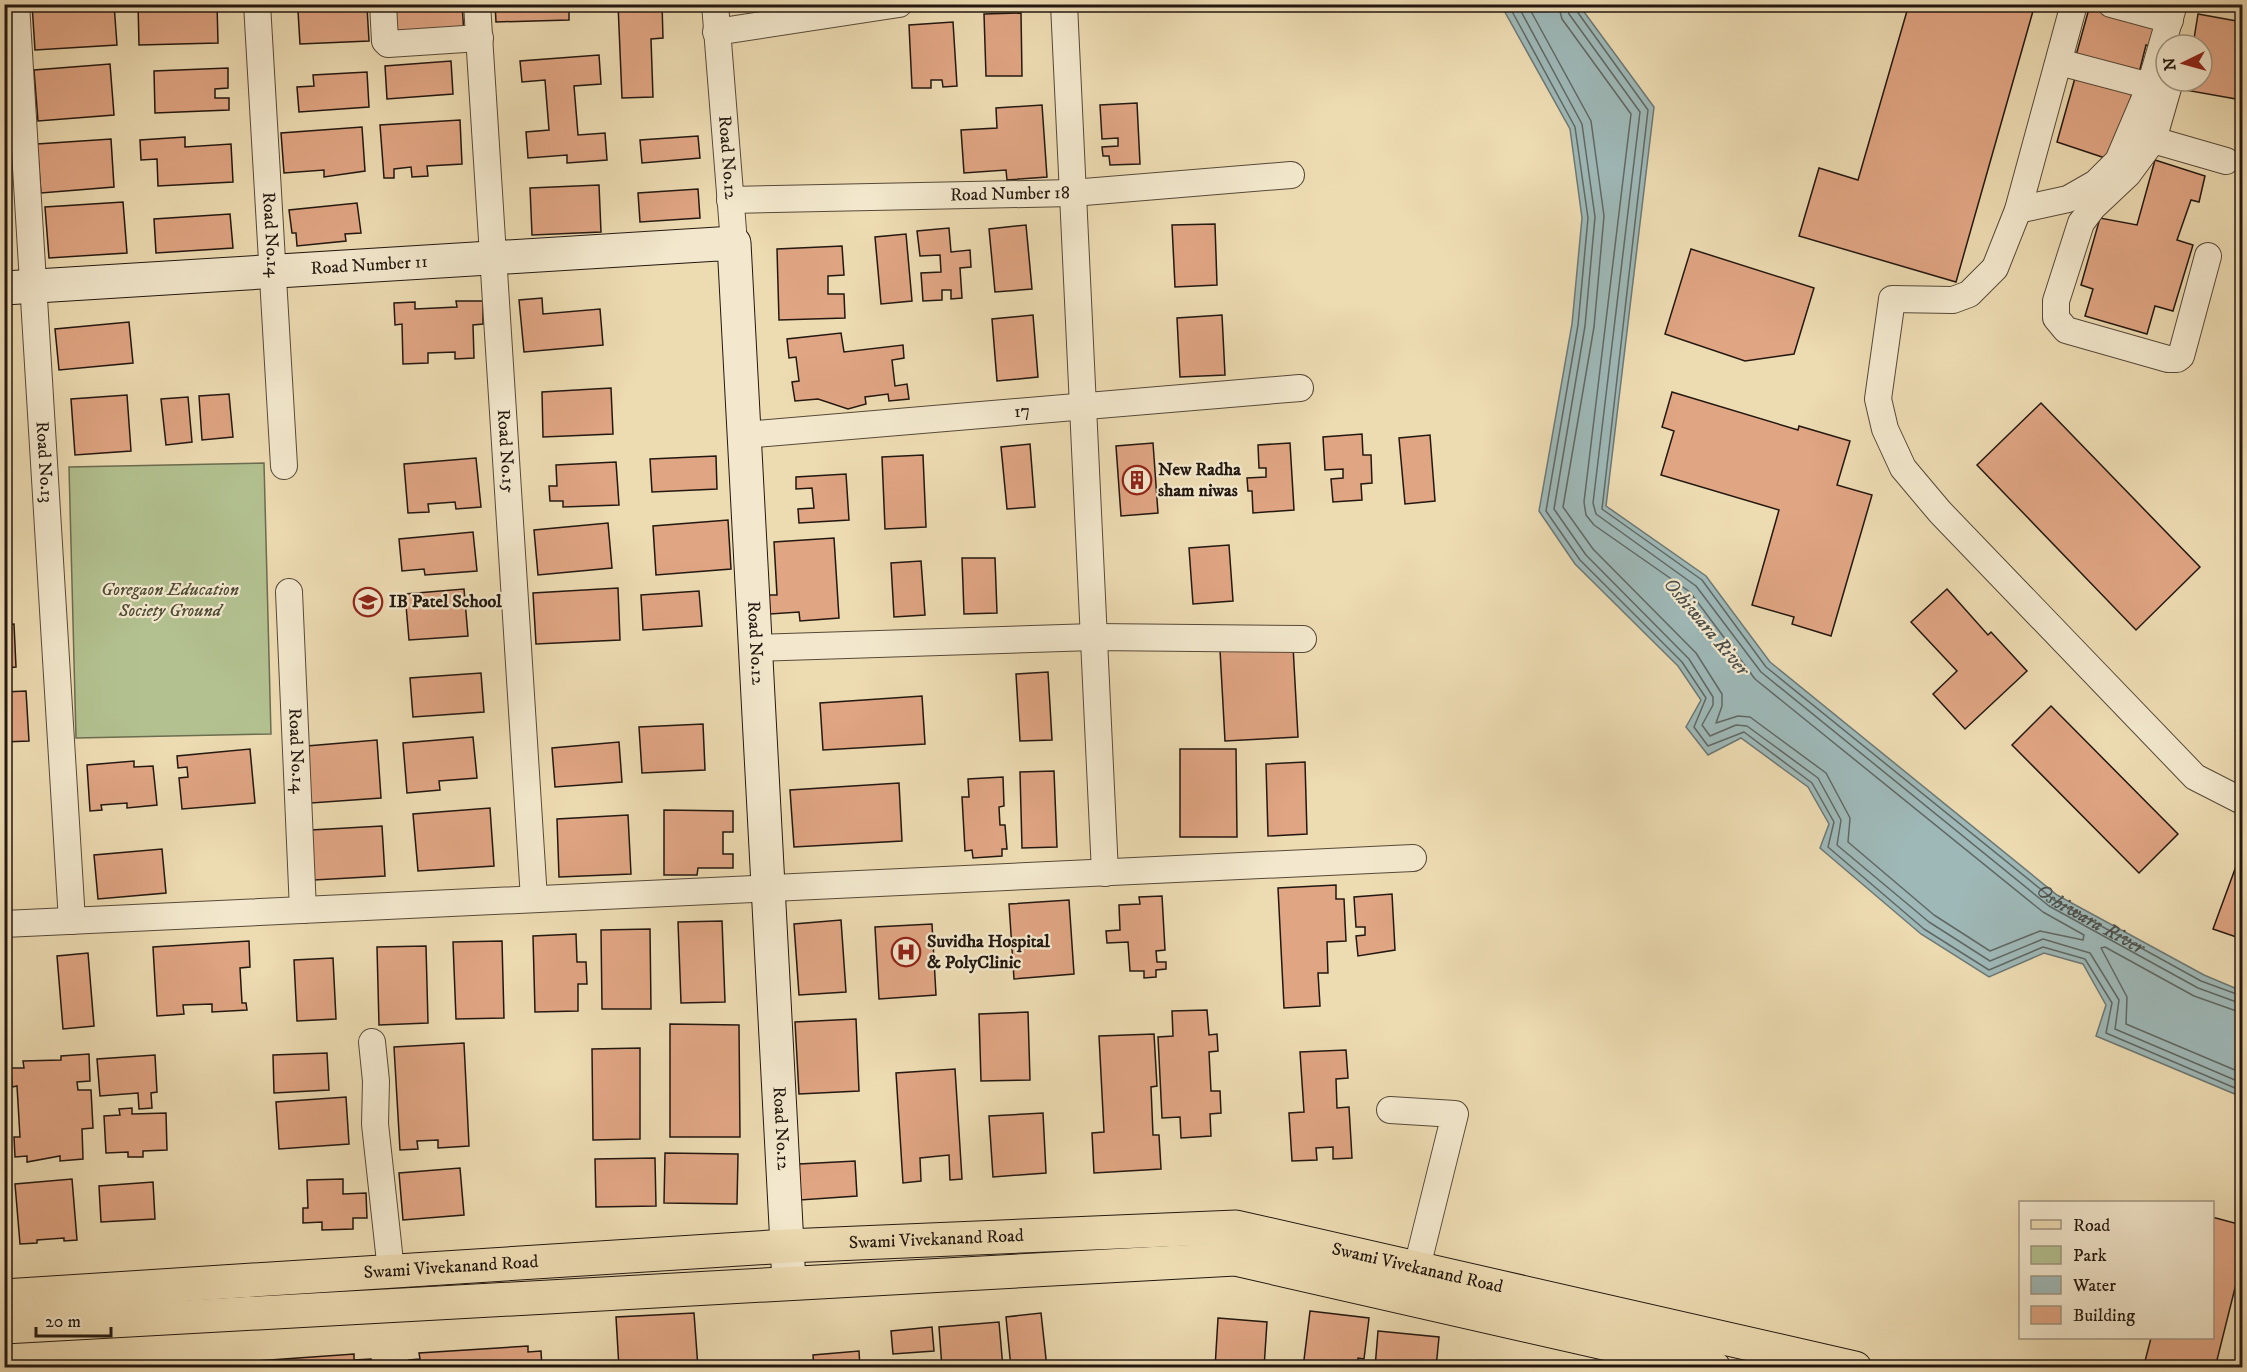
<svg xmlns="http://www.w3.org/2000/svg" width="2247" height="1372" font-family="'IM FELL DW Pica',serif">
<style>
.green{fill:#b3c190;stroke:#6b6c50;stroke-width:1.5}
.water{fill:#9eb8b7;stroke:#6d7874;stroke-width:1.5}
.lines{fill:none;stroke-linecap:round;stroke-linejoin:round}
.shore{stroke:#606864;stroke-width:1.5}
.building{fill:#e0a583;stroke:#231810;stroke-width:1.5}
.street-casing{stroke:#564938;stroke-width:28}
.secondary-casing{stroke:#231810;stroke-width:35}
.primary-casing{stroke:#231810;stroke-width:35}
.street{stroke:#f3e8cd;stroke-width:26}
.secondary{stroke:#f3e8cd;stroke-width:33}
.primary{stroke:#eddbb2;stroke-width:33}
.labels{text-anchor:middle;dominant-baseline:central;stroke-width:4.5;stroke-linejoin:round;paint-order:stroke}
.street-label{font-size:18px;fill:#231810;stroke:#f3e8cd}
.poi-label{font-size:18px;font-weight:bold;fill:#231810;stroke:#f3e8cd;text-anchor:start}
.park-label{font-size:18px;font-style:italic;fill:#4e4b36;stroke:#f3e8cd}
.water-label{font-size:20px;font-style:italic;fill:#4e504a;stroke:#f3e8cd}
</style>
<rect width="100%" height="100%" fill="#eddbb2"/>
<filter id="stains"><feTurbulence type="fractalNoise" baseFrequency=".00333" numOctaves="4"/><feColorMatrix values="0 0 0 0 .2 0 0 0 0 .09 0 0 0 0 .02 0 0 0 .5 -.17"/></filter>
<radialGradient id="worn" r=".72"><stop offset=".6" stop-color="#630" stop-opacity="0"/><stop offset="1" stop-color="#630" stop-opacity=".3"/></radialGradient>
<polygon class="green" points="264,463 271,734 76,738 69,467"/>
<polygon class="water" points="1501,5 1579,5 1654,107 1606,506 1706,576 1770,662 2057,895 2204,975 2242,991 2242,1097 2096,1036 2106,1005 2083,964 2044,953 1989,977 1921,934 1820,848 1829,824 1808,787 1741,738 1708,755 1686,727 1701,700 1678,666 1575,564 1539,511 1572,324 1582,218 1570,129"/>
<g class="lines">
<g class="shore">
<polyline points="1508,4 1575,127 1588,218 1578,325 1546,511 1580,560 1682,662 1706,698 1694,727 1708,746 1744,732 1812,783 1834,822 1828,847 1924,929 1989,970 2043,947 2085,959 2112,1003 2106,1033 2242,1091"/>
<polyline points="1517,4 1582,124 1595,217 1585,326 1554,509 1586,555 1689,659 1713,697 1713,705 1702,725 1710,736 1736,725 1747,726 1818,778 1841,820 1837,845 1929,922 1990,961 2043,939 2090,953 2119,1000 2115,1029 2242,1083"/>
<polyline points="1527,4 1591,121 1604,216 1594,327 1563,507 1593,549 1696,653 1722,694 1722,706 1716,723 1738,716 1750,717 1826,773 1850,818 1848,842 1934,915 1990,951 2040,931 2083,940 2084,935 2043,912 1755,679 1690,592 1594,525 1586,515 1584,502 1631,114 1562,19 1558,4"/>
<polyline points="1567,4 1569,14 1640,112 1593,503 1596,514 1696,586 1761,672 2049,906 2198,988 2242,1004"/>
<path id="s1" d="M1575,4l1,6 72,100 -46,399 100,71 64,87 288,233 147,81 41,15"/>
<polyline points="2242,1013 2194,996 2105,947 2101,948 2127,997 2126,1024 2242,1073"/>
</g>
</g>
<g class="building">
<polygon points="32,4 114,4 117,45 35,50"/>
<polygon points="138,4 217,4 218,43 139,45"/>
<polygon points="388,4 462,4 464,34 390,38"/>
<polygon points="495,4 569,4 569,20 496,22"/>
<polygon points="618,4 662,4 663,38 651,39 653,97 622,98"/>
<polygon points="1909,4 2035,4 1956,282 1799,236 1819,168 1858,180"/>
<polygon points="2090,5 2163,26 2156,48 2146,45 2138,77 2075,59"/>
<polygon points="367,7 369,41 300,44 298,11"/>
<polygon points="1021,13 1022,76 986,76 984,14"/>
<polygon points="2198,14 2242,22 2242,100 2185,90 2186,81 2202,81 2202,45 2193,45"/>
<polygon points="953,22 957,86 943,87 942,80 931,80 931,88 912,88 909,25"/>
<polygon points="599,55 601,84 574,86 578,135 605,133 607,160 567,163 567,155 528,158 526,132 549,130 545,80 522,82 520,61"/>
<polygon points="451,61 453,94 387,99 385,66"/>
<polygon points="110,64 114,115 38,121 34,70"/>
<polygon points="228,68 228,88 215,89 215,98 229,98 229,110 155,113 154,71"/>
<polygon points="367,72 369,107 299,112 297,87 314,86 313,75"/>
<polygon points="2075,78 2132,94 2111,160 2057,142"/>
<polygon points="1137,103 1140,164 1110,165 1109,156 1103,156 1102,147 1118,146 1118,138 1102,139 1100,105"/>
<polygon points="1042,105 1047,177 1007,180 1006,170 964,173 961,130 997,128 996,108"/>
<polygon points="460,120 462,164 427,166 428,176 412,177 411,167 394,169 394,178 384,178 380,125"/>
<polygon points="362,127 365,171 324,177 324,170 284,173 281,133"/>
<polygon points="698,136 700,158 642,163 640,140"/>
<polygon points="185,137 185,147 231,144 233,182 158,186 157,159 141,160 140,140"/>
<polygon points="111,139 114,187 41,193 37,144"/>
<polygon points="2155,160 2205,176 2199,202 2191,200 2177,240 2193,245 2173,311 2155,306 2147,334 2085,316 2093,289 2081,285 2100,218 2137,225"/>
<polygon points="599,185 601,232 532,235 530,188"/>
<polygon points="698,189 700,218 640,222 638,193"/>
<polygon points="123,202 127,253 49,258 45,207"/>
<polygon points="357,203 361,233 345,234 346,241 297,246 296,233 292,233 289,210"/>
<polygon points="230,214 233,248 156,253 154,219"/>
<polygon points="1215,224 1217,285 1175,287 1172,225"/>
<polygon points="1026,225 1032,289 995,292 989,229"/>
<polygon points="949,228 951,252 970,250 971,267 960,268 962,298 951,299 951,290 942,290 942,300 923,301 921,273 941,272 940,255 920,256 917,231"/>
<polygon points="906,234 912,301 881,304 875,237"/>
<polygon points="842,246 844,275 828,276 828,294 844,294 845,318 779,320 777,249"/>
<polygon points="1691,249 1814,288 1794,354 1745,361 1665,334"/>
<polygon points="542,298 543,314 600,309 603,345 524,352 519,300"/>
<polygon points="456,301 483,301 483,324 473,325 474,358 455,359 455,352 428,353 428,363 403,364 402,324 395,325 394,303 415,302 415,309 457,307"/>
<polygon points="1033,315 1038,377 997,381 992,319"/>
<polygon points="1222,315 1225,375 1180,377 1177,318"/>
<polygon points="129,322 133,363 59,370 55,329"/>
<polygon points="841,333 844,352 903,345 904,358 892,360 895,386 907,384 909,399 889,401 888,394 865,397 866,404 848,409 818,399 795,401 792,382 799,381 796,357 789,358 787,339"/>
<polygon points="611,388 613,434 543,437 542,392"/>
<polygon points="1672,392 1798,430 1799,426 1850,441 1837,485 1872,495 1831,636 1792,624 1794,617 1752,605 1779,510 1661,475 1674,431 1662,427"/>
<polygon points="229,394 233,437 202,440 199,396"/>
<polygon points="127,395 131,451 75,455 71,399"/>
<polygon points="188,397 192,442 166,445 161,399"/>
<polygon points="2041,403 2200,567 2136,630 1977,465"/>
<polygon points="1362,434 1363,455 1371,455 1372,483 1361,484 1362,500 1333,502 1331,479 1343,478 1343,469 1325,470 1323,437"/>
<polygon points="1430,435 1435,501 1405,504 1399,438"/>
<polygon points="1153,443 1158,513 1121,516 1116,446"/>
<polygon points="1290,443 1294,510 1253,513 1252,491 1248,491 1247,478 1266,477 1266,468 1259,468 1258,445"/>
<polygon points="1030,444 1035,507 1007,509 1001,447"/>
<polygon points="923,455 926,527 885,529 882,457"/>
<polygon points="716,456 717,489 652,492 650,459"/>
<polygon points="476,458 481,507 456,509 455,502 428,504 429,512 408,513 404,464"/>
<polygon points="616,462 619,505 563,507 563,501 550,501 549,486 557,486 556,465"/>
<polygon points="846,474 849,520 799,523 798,509 814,508 812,488 796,489 796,477"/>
<polygon points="728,520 731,569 656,575 653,526"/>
<polygon points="608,523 612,568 538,575 534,530"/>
<polygon points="473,532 477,571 425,575 424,569 402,571 399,539"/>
<polygon points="834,538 839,618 800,621 799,612 770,614 769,595 777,595 774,542"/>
<polygon points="1229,545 1233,601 1193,604 1189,548"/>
<polygon points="4,552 7,552 10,592 4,593"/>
<polygon points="962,558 995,558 997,613 964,614"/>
<polygon points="921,561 925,615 894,617 891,563"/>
<polygon points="618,588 620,640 536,644 533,593"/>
<polygon points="464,589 468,636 409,640 405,594"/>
<polygon points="1947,589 1988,635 1991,632 2027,671 1965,729 1933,694 1957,671 1911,622"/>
<polygon points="699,591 702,626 643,630 641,595"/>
<polygon points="14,624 16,667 4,668 4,625"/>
<polygon points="1293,646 1298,737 1225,741 1220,650"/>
<polygon points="1048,672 1052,740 1020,741 1016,674"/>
<polygon points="481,673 484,712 413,717 410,678"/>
<polygon points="26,691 29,741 4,742 4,692"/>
<polygon points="922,696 925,744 823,750 820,703"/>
<polygon points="2051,706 2178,834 2139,873 2012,745"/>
<polygon points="703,724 705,770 642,773 639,727"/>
<polygon points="473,737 477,778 439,781 440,790 407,793 403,743"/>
<polygon points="377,740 381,798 311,803 307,746"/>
<polygon points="619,742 622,782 555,787 552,748"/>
<polygon points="250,749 255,803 182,809 179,778 188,777 187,767 178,768 177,756"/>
<polygon points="1180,749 1236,749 1237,837 1180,837"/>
<polygon points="134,761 134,767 153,766 157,805 127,808 127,803 101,805 102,810 90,811 87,765"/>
<polygon points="1305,762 1307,834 1268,836 1266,764"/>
<polygon points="1054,771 1057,847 1022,848 1020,772"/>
<polygon points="1003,777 1004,806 999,807 1000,825 1005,825 1007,849 1002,849 1002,856 973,858 972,850 965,851 962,797 969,797 968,779"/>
<polygon points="899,783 902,841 794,847 790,790"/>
<polygon points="490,808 494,866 418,871 413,814"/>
<polygon points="664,810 733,811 733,832 723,832 723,854 733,854 733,868 698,868 697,875 664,875"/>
<polygon points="628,815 631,874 559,877 557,819"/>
<polygon points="382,826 385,876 314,880 311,830"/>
<polygon points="162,849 166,893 98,899 94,855"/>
<polygon points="2235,869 2242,872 2242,939 2213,929"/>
<polygon points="1336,885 1336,899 1344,899 1346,941 1327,942 1328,973 1318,973 1320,1006 1284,1008 1278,888"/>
<polygon points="1392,894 1395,950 1358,956 1356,936 1365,935 1365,927 1356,927 1354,897"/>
<polygon points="1162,896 1165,950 1156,951 1157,962 1166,962 1166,969 1156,970 1156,977 1144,978 1144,971 1130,971 1128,942 1107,943 1106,931 1120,930 1119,905 1140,904 1139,897"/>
<polygon points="1069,900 1074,974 1014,979 1009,904"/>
<polygon points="841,920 846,992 799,995 794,924"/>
<polygon points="722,921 725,1002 681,1003 678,922"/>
<polygon points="932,924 936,995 879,999 875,927"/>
<polygon points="650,929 651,1009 602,1009 601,930"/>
<polygon points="576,934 577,962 586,962 587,984 578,984 578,1011 535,1012 533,936"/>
<polygon points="249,941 250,967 240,968 242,1003 246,1003 247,1010 212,1012 212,1004 183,1005 184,1014 157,1016 153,947"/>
<polygon points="502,941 504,1018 456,1019 453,942"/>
<polygon points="426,946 428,1023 379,1025 377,947"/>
<polygon points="88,953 94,1026 63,1029 57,956"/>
<polygon points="333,958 336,1019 297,1021 294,960"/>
<polygon points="1207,1010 1209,1035 1217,1034 1218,1051 1209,1052 1211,1091 1220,1091 1221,1113 1210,1114 1211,1136 1181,1138 1180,1117 1162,1118 1158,1037 1173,1036 1172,1011"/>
<polygon points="1028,1012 1030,1080 981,1081 979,1014"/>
<polygon points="856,1019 859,1091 799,1094 795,1022"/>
<polygon points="670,1024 739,1025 740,1137 670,1137"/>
<polygon points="1154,1034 1157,1086 1151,1087 1153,1135 1159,1135 1161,1169 1094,1173 1092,1133 1104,1132 1099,1036"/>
<polygon points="464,1043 469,1146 438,1148 438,1140 417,1141 418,1149 400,1150 394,1047"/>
<polygon points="640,1048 640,1139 593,1140 592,1049"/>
<polygon points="1346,1050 1348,1078 1336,1079 1337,1108 1349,1107 1352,1158 1333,1159 1333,1147 1316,1148 1317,1160 1292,1161 1289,1113 1304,1112 1300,1052"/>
<polygon points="327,1053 329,1090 274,1093 273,1055"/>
<polygon points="89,1054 90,1081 77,1082 78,1090 91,1090 93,1128 82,1129 83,1159 60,1161 60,1156 27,1162 27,1156 15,1157 14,1137 20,1137 17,1086 12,1087 11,1068 24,1068 23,1061 61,1060 61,1056"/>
<polygon points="155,1055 157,1092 151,1093 152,1108 139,1109 138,1093 100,1096 97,1059"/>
<polygon points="955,1069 962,1179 950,1180 949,1155 920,1158 921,1181 903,1183 896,1073"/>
<polygon points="346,1097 349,1144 279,1149 276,1102"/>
<polygon points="132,1108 132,1114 166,1113 167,1150 143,1151 143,1157 128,1157 128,1152 106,1153 104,1116 120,1115 119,1109"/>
<polygon points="1043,1113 1046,1173 993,1177 989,1116"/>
<polygon points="665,1153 738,1154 737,1204 664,1203"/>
<polygon points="655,1158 656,1206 596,1207 595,1159"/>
<polygon points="855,1161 857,1196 800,1200 799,1164"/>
<polygon points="460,1168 464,1215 403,1220 399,1173"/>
<polygon points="72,1179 77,1240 64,1241 64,1238 37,1240 37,1243 20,1244 15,1184"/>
<polygon points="343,1179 343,1194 366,1193 367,1218 353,1218 353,1229 322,1230 322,1222 303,1223 303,1208 308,1208 307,1180"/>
<polygon points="153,1182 155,1219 101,1222 99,1186"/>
<polygon points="2212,1217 2242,1225 2242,1260 2215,1368 2155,1368 2144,1365 2151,1338 2212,1338"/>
<polygon points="1310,1311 1369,1318 1364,1359 1358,1358 1357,1368 1303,1368"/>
<polygon points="694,1313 698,1368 619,1368 616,1317"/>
<polygon points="1041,1313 1047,1368 1011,1368 1006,1317"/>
<polygon points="1218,1318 1267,1322 1264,1368 1215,1368"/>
<polygon points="999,1322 1003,1368 942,1368 939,1327"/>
<polygon points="932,1327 934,1351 893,1354 891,1331"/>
<polygon points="1378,1331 1439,1337 1436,1368 1375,1368"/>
<polygon points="528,1346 528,1352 541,1351 542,1368 410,1368 409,1360 420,1359 419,1353"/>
<polygon points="859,1351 860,1368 814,1368 813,1355"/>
<polygon points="354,1354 354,1360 371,1359 371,1368 246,1368 257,1367 256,1361"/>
</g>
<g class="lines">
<g class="street-casing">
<g id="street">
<path id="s2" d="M16,4l56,917"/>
<path id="s3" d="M257,4l27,462"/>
<polyline points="383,4 385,41 388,44 480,38"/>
<path id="s4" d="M477,4l57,895"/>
<path id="s5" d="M715,4l19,239"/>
<polyline points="1064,4 1105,873"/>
<polyline points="2074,4 2018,210 1995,268 1969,294 1953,300 1892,299 1878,399 1885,429 1903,468 1940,512 2195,777 2242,801"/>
<polyline points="2111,4 2170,20"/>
<polyline points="716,32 899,4"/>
<polyline points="2059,62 2150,86"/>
<polyline points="2170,81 2153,140 2128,174 2093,207 2081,223 2056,301 2056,318 2066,330 2168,359 2177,359 2181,356 2208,256"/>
<polyline points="2153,140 2226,161"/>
<path id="s6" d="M730,200l342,-7 219,-18"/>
<polyline points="2018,210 2068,199 2096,183 2118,161 2150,86 2174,4"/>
<path id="s7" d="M744,435l556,-47"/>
<path id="s8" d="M289,592l14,318"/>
<polyline points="755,648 1094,637 1303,639"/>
<polyline points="4,924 1413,858"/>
<polyline points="372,1042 376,1081 375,1124 391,1271"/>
<polyline points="1390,1110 1455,1114 1417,1267"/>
</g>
</g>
<g class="secondary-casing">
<g id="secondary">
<path id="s9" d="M4,288l730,-45 55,1040"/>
</g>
</g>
<g class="primary-casing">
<g id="primary">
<path id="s10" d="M4,1296l783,-50 449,-19 619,141"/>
<polyline points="4,1327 1235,1259 1714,1368"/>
</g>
</g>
<use href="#street" class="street"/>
<use href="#secondary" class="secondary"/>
<use href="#primary" class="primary"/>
</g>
<defs>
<g id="building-ring" transform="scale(1.5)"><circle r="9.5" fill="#f3e8cd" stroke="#8f2418" stroke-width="1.5"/><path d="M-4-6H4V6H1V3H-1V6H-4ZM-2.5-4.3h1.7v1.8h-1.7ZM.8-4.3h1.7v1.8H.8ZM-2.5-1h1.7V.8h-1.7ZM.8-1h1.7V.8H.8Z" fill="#8f2418"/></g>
<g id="school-ring" transform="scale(1.5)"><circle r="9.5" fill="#f3e8cd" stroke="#8f2418" stroke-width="1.5"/><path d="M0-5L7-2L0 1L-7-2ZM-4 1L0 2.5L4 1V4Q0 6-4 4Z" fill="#8f2418"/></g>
<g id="hospital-ring" transform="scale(1.5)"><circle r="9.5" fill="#f3e8cd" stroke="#8f2418" stroke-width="1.5"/><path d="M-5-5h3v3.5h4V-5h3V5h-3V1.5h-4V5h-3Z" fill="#8f2418"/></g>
</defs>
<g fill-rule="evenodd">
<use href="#building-ring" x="1137" y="480"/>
<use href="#school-ring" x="368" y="602"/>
<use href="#hospital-ring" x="906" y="952"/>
</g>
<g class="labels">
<g class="street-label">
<text stroke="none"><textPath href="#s5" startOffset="154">Road No.12</textPath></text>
<text stroke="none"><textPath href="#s6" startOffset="280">Road Number 18</textPath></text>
<text stroke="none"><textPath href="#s3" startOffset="231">Road No.14</textPath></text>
<text stroke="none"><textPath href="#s9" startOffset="366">Road Number 11</textPath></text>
<text stroke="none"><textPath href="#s7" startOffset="279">17</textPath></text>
<text stroke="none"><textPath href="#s4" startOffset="448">Road No.15</textPath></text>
<text stroke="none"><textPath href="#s2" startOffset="459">Road No.13</textPath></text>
<text stroke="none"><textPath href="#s9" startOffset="1132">Road No.12</textPath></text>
<text stroke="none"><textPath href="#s8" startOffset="159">Road No.14</textPath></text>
<text stroke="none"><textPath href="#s9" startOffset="1618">Road No.12</textPath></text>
<text stroke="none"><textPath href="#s10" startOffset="934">Swami Vivekanand Road</textPath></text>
<text stroke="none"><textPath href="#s10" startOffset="448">Swami Vivekanand Road</textPath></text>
<text stroke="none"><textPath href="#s10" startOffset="1420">Swami Vivekanand Road</textPath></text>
</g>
<g class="poi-label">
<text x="1158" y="470">New Radha<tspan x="1158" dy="21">sham niwas</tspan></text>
<text x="389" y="602">IB Patel School</text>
<text x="927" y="942">Suvidha Hospital<tspan x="927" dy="21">&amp; PolyClinic</tspan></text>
</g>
<g class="park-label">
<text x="170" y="590">Goregaon Education<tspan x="170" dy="21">Society Ground</tspan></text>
</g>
<g class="water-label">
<text transform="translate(1706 627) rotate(50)">Oshiwara River</text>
<text stroke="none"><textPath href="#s1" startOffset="1173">Oshiwara River</textPath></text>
</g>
</g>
<rect width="2247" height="1372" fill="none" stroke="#eddbb2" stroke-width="24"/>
<rect x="6" y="6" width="2235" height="1360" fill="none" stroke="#231810" stroke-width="3"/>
<rect x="12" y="12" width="2223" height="1348" fill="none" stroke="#231810" stroke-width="1.5"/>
<rect x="2019" y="1201" width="195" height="138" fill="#f3e8cd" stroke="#a09581" stroke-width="1.5"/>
<rect x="2031" y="1220" width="30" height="9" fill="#eddbb2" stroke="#a09581" stroke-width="1.5"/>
<text x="2073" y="1231" font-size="18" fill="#231810">Road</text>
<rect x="2031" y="1246" width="30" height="18" fill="#b3c190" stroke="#a09581" stroke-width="1.5"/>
<text x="2073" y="1261" font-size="18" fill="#231810">Park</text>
<rect x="2031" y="1276" width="30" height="18" fill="#9eb8b7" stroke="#a09581" stroke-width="1.5"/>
<text x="2073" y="1291" font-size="18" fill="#231810">Water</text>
<rect x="2031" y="1306" width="30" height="18" fill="#e0a583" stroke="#a09581" stroke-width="1.5"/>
<text x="2073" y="1321" font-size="18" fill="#231810">Building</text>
<g transform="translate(2184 63) rotate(265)"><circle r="28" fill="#f3e8cd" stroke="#a09581" stroke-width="1.5"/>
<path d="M0-4.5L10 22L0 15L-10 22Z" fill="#8f2418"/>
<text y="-9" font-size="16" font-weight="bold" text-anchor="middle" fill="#231810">N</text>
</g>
<path d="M36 1327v9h75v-9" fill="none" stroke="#231810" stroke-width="3"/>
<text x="45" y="1327" font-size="18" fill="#231810" stroke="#f3e8cd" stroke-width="4.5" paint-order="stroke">20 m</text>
<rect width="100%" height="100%" filter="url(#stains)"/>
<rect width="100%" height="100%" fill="url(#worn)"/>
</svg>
